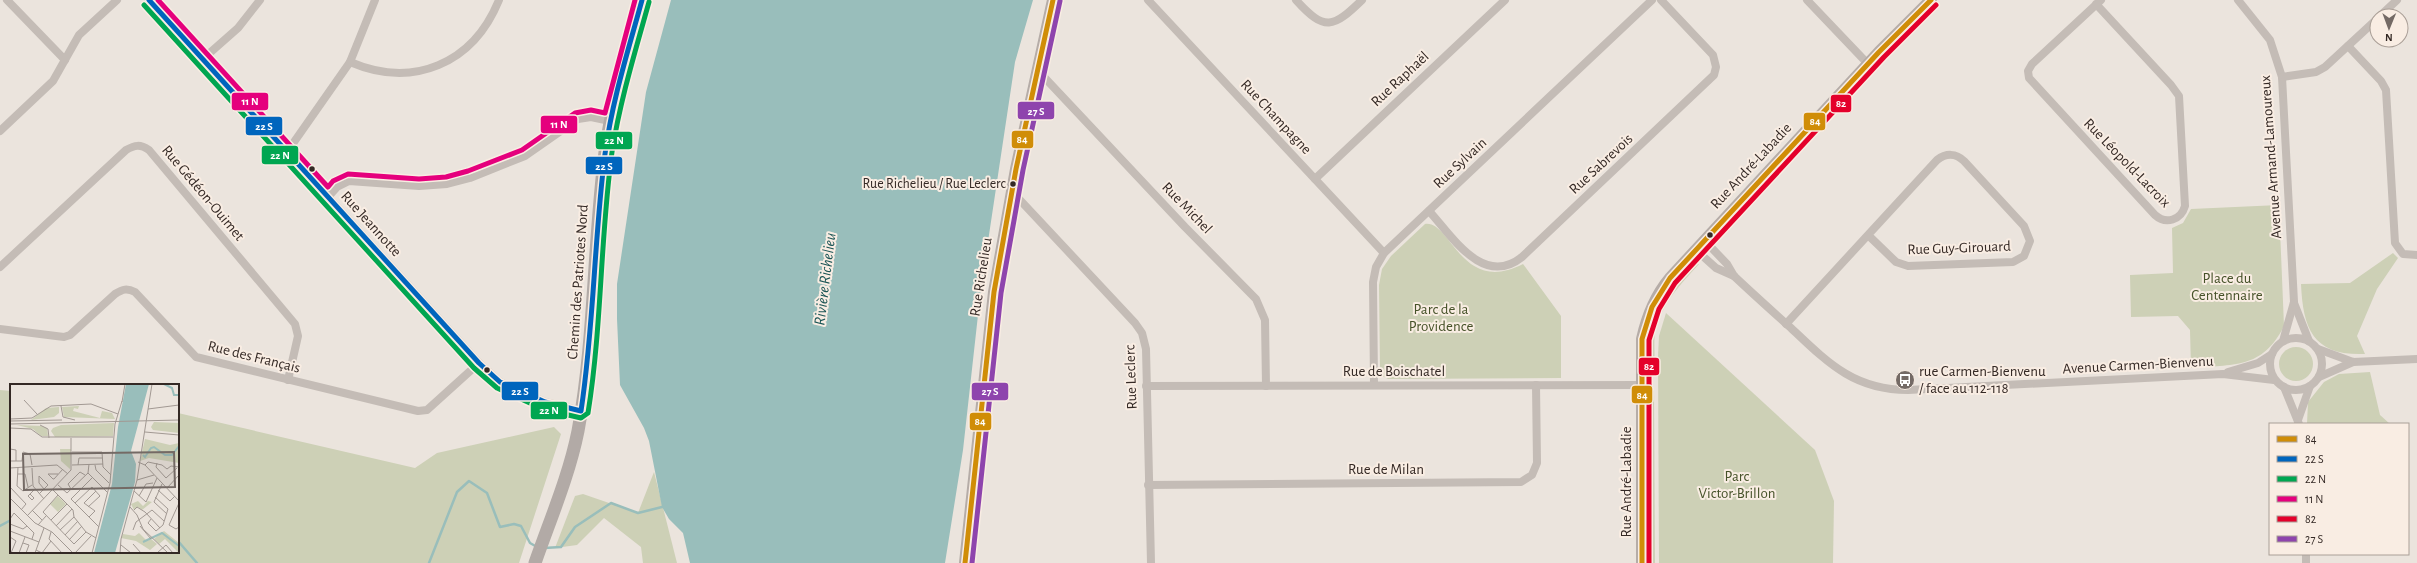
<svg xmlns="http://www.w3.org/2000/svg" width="2417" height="563" font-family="'Alegreya Sans',sans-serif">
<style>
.green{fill:#cdd0b6}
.water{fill:#99bebb}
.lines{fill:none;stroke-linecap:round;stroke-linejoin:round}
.stream{stroke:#99bebb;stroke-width:2.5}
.street{stroke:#c4bcb6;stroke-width:8}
.secondary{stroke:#b5aca7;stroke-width:12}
.primary{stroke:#b2aaa6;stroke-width:13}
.bus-1-casing{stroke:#f9ede3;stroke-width:8}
.bus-2-casing{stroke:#f9ede3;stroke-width:8}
.bus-3-casing{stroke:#f9ede3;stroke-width:8}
.bus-4-casing{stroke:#f9ede3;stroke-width:8}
.bus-5-casing{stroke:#f9ede3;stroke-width:8}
.bus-6-casing{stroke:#f9ede3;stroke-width:8}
.bus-1{stroke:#d08d07;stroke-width:5}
.bus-2{stroke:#0065bd;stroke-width:5}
.bus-3{stroke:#00a651;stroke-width:5}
.bus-4{stroke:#e5007d;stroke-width:5}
.bus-5{stroke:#e4002b;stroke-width:5}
.bus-6{stroke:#8e44ad;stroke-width:5}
.bus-dot{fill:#342925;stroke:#f9ede3;stroke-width:1.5}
.labels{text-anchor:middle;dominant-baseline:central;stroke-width:4;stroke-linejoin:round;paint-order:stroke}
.bus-label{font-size:14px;fill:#342925;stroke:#f9ede3;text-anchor:end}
.street-label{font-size:15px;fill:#342925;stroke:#f9ede3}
.park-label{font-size:15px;fill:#465229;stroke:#f9ede3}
.poi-label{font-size:15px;fill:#342925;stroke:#f9ede3;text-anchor:start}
.water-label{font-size:16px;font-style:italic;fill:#1b5555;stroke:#f9ede3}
.inset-river{fill:none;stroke:#99bebb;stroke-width:2}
.inset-road{fill:none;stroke:#a29993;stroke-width:1}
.view{fill:#746a65;fill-opacity:0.15;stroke:#746a65;stroke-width:2}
.inset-edge{fill:none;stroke:#342925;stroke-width:2}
.line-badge{stroke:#f9ede3;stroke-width:1.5}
.badge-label{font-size:11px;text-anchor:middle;font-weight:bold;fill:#fff}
</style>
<rect width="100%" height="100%" fill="#ebe4dd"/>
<g class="green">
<path d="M2279,205l5,121c-22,44 -51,38 -93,42l-1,-38 -12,-14 -47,1 -1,-42 43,-2 -1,-45 11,-5 8,-14z"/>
<path d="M1425,224c26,-4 36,72 98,40l38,52v62l-173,1 -6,-3 -2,-7 -1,-84 3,-16 9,-13z"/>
<path d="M2393,253l5,5 -21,31 -20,47 8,18c-51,2 -62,-24 -64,-70l49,-1z"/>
<path d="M1699,264c-19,21 -38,40 -44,69 -2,11 2,39 -3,45l-2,-3c-1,-39 6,-69 33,-98 4,-5 9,-13 16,-13z"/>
<polygon points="1666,313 1815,450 1834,501 1833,563 1659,563 1658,356 1659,336"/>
<circle cx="2296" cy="364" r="17"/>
<polygon points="2370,372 2380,415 2390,424 2307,424 2308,402 2324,382 2339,374"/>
<polygon points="0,390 11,391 11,552 178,552 178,413 415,468 437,453 554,427 561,434 519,563 0,563"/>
<polygon points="1654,390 1655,563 1651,563 1650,395"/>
<polygon points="654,472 677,563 643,563 641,547 604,518 577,545 555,548 575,496 583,494 638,513"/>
</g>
<polygon class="water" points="671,0 1033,0 1015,62 981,288 963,450 945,563 690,563 683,533 669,519 662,507 649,441 644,428 620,385 617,319 617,284 646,92"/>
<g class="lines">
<g class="stream">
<polyline points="0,526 11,520"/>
<polyline points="178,541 197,563"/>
<polyline points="544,548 561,547 575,527 611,503 638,513 662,507"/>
<polyline points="429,563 457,492 469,481 487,493 500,527 514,524 521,526 530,543 537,547"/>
</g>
<g class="street">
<polyline points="7,0 65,60"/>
<polyline points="149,0 479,363 500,382 545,402 581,411"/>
<polyline points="1148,0 1384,253"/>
<path d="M1296,0c29,32 37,28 66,0"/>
<polyline points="1807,0 1868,64"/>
<polyline points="2238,0 2270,40 2282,77 2294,302 2283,341"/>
<path d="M2096,4l75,81 8,11 6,110c-4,14 -19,19 -30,9l-126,-137 -1,-7 4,-7 69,-64"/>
<polyline points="2380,16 2397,0"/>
<polyline points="2348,46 2381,81 2386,90 2395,243 2403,254 2417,255"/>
<polyline points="204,58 238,28 260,0"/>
<path d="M350,62c63,27 123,2 149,-62"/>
<polyline points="1036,75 1044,77 1185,227 1256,299 1265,320 1266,386"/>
<polyline points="2282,77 2316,72 2325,67 2377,19"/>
<polyline points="0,131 53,81 79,35 117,0"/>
<polyline points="287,152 350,62 375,0"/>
<polyline points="1315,179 1505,0"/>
<polyline points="328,197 337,187 349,181 419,186 447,184 470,178 525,156 578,119 591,117 610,121"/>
<polyline points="1011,197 1019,199 1135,323 1142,333 1146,349 1151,563"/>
<path d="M1429,211c23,25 54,77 93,46l192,-182 2,-8 -3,-12 -52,-55"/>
<path d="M1705,241l22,23 7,12c19,18 38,35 57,52 37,35 63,62 117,62l315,-16 51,6"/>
<polyline points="1696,250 1716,268 1734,276"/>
<path d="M0,267l126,-117c9,-5 14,-6 23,0l146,174 3,12 -10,44"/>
<polyline points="2294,303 2309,341"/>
<path d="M1786,324l151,-164c9,-7 19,-7 27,1l60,65 6,15 -6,15 -11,6 -105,4 -12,-4 -28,-27"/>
<path d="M0,329l64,8 6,-2 45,-41c8,-5 12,-6 20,-2l61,65 222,54 9,-1 52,-47"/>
<circle cx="2296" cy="364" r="26"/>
<polyline points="2318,349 2353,362 2417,359"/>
<polyline points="2228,372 2258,363 2272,354"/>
<polyline points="2319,377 2353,362"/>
<polyline points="1374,385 1373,282 1376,267 1384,253 1652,0"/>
<polyline points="1146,386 1642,385"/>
<polyline points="2284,387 2299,424"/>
<polyline points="2298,420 2310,386"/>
<polyline points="1148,485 1521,482 1532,475 1537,463 1536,385"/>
<polyline points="2306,554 2306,563"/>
</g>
<g class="secondary">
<polyline points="965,563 994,292 1016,169 1053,0"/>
<path d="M1642,563v-224c5,-23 13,-43 28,-61l209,-226 52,-52"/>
</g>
<path class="primary" d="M535,563c15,-43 34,-87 43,-132 17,-92 15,-186 27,-279 7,-51 24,-102 37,-152"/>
<g class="bus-1-casing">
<g id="bus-1">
<polyline points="965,563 994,292 1016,169 1053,0"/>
<polyline points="1642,563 1642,339 1652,307 1670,278 1879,52 1931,0"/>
</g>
</g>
<g class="bus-2-casing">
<path id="bus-2" d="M149,0l330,363 21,19 45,20 36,9c13,-85 13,-172 24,-257 7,-53 23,-103 37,-154"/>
</g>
<g class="bus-3-casing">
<path id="bus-3" d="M144,5l330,363 23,20 46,21 38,9 7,-5c14,-87 12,-174 24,-261 8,-51 23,-100 37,-150"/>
</g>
<g class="bus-4-casing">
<polyline id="bus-4" points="158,0 328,187 333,181 348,174 419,179 446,177 468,171 522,150 575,113 591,110 605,113 635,0"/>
</g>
<g class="bus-5-casing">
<polyline id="bus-5" points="1649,563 1649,340 1659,309 1675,283 1884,57 1936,5"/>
</g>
<g class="bus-6-casing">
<polyline id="bus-6" points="972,563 1001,293 1023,170 1060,1"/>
</g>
<use href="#bus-1" class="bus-1"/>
<use href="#bus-2" class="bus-2"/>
<use href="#bus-3" class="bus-3"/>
<use href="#bus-4" class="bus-4"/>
<use href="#bus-5" class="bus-5"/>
<use href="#bus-6" class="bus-6"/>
</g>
<defs>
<g id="bus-disc" transform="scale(1)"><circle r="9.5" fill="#746a65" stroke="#f9ede3"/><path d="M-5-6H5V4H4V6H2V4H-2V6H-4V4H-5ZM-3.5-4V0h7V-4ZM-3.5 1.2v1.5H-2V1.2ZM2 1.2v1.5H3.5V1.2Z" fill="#fff"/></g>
</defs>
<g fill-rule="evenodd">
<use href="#bus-disc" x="1905" y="380"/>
</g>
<g class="bus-dot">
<circle cx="312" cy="169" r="3.5"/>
<circle cx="1013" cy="184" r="3.5"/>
<circle cx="1710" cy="235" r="3.5"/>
<circle cx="487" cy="370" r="3.5"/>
</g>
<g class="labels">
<g class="bus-label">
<text x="1006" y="184">Rue Richelieu / Rue Leclerc</text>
</g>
<g class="street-label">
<text transform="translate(1400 79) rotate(-43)">Rue Raphaël</text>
<text transform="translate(1276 117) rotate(47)">Rue Champagne</text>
<text transform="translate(2271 157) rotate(-94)">Avenue Armand-Lamoureux</text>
<text transform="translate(1460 163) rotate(-43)">Rue Sylvain</text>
<text transform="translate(2127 163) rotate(46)">Rue Léopold-Lacroix</text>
<text transform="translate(1601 164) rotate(-43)">Rue Sabrevois</text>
<text transform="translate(1751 166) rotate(-47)">Rue André-Labadie</text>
<text transform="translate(203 193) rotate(50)">Rue Gédéon-Ouimet</text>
<text transform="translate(1187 208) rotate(46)">Rue Michel</text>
<text transform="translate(371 224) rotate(48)">Rue Jeannotte</text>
<text transform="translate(1959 248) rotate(-2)">Rue Guy-Girouard</text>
<text transform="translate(981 277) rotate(-81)">Rue Richelieu</text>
<text transform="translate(578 282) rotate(-86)">Chemin des Patriotes Nord</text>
<text transform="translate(254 357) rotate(14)">Rue des Français</text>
<text transform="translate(2138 365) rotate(-3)">Avenue Carmen-Bienvenu</text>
<text x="1394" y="371">Rue de Boischatel</text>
<text transform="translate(1131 377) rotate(-92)">Rue Leclerc</text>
<text x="1386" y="469">Rue de Milan</text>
<text transform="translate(1626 482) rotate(-90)">Rue André-Labadie</text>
</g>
<g class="park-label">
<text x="2227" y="278">Place du<tspan x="2227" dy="17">Centennaire</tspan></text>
<text x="1441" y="309">Parc de la<tspan x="1441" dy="17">Providence</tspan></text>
<text x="1737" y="476">Parc<tspan x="1737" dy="17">Victor-Brillon</tspan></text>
</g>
<g class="poi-label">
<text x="1919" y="371">rue Carmen-Bienvenu<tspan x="1919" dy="17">/ face au 112-118</tspan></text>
</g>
<g class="water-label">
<text transform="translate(825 279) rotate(-83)">Rivière Richelieu</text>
</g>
</g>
<g transform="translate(10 384)">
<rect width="169" height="169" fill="#ebe4dd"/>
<path d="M69,22l-1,3 -4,-1 -1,3 27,7 2,-7 10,2 3,6 -51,-2 -2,-10zM49,23v6l-5,4 -23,3 15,-12zM144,38l25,1v10l-26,-3 -2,-3zM104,39l-1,13 -58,1 -4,-6 2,-3 8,-3zM7,41l25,1 5,2 1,8h-7l-8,-7zM135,55l25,6 9,-2v20l-30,-5 -9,3zM50,65h11l-1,20 -9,-8zM48,112l8,8 -8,8 -8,-8zM128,117l5,5 5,-5 4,1 -10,8 -4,-3 -4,3 -3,-6zM154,147l15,12 -1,9 -13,-13 -6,5 -5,-5zM129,149l8,8 4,-2 6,5 -7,6 -14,-9 -15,-3 2,-4 12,2z" fill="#cdd0b6"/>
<path d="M116,0h23l-18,67 5,13 -1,18 -20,71h-21l18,-69 6,-57z" fill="#99bebb"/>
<path class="inset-river" d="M154,0l8,4 2,7h5M133,71l2,2 6,-9 3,-1 11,8h7l7,-9M133,158l19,-9 17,13"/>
<path class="inset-road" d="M14,16l13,14M112,18l3,-18M51,22l2,11 12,3M138,25l31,-4M0,35l22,-1 19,-12 40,-2 27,10M0,37l52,-1M0,40l169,-4M30,41l8,4 1,9M0,44l21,1 11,8h71M135,48l34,3M0,65l6,1v11M62,68h30l1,15 8,8M0,77h12l1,-9 7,2 2,11M128,78l7,3 34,36M147,79l-1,4 10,11 11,-10M62,81l31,-1M68,81l1,-7h24M85,81l1,5 13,13M135,81l3,-3 14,3 5,4 4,-3 8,1M8,83l-1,19 6,5 9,-6M0,84l47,-3 11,9M22,84l1,18 11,13M78,89l19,19M8,90h7l3,13M48,90h-10l5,5h1l9,-10M83,93l-22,22 28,28M127,96l17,-5M152,100l-8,18 13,12M48,101l9,8 21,-20 1,-9M0,103l16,17 -5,6M157,104l12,-13M61,105l-3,-5 12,-12 5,3M43,106l20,20 1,7 12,15 10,6M148,106l12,11 5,-5M124,107l12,11 11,-24M20,110l4,4 -2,2 -4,-4 7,-7M29,110l9,-9 -9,-9v7l5,6M48,111l-15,17 31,32 12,-12M129,112l7,-12 7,-1M0,114l25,25 17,9 21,21M65,119l17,-16 8,9 -12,11M169,119l-10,22 7,4 3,-2M120,123l7,8 6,14 25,24M22,126l10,10M124,126l3,-3 8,5 15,16M17,132l44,-46v-32M79,133l6,-6 -11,-8 12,-12M0,135l4,-6 20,20 -2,6M141,135l-3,4 8,8 7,-6 5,-16 -13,-12M41,136l16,-16M0,140l13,5 4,-3M28,141l8,-9M46,142l16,-17M130,142l11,13M50,146l14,-13M123,146l3,-8 16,-12 12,11M0,147l29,11M41,148l-2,7 13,14M55,151l13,-14M0,153l6,4 -5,12M59,156l13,-14M13,159l6,2 -3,8M123,160l8,9M111,161l10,8M26,166l6,3 9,-12M9,169l6,-16M25,169l9,-25M65,169l16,-17M82,169l18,-70 5,-59 7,-23M110,169l1,-14 16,-59 15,-96M147,169l9,-8 7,8"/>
<path class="view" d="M164,68l1,35 -151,3 -1,-36z"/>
<rect width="169" height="169" class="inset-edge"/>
</g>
<g class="line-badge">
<rect x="231" y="92" width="38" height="19" rx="4" fill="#e5007d"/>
<rect x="1830" y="94" width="22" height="19" rx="4" fill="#e4002b"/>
<rect x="1017" y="101" width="38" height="19" rx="4" fill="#8e44ad"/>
<rect x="1803" y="112" width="23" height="19" rx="4" fill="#d08d07"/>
<rect x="540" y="115" width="38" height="19" rx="4" fill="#e5007d"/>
<rect x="245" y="116" width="38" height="20" rx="4" fill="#0065bd"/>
<rect x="1011" y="130" width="23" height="19" rx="4" fill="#d08d07"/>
<rect x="595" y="131" width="38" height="19" rx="4" fill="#00a651"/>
<rect x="261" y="145" width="38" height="20" rx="4" fill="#00a651"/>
<rect x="585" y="156" width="38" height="19" rx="4" fill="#0065bd"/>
<rect x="1638" y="357" width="22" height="19" rx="4" fill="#e4002b"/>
<rect x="501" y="381" width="38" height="20" rx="4" fill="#0065bd"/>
<rect x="971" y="382" width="38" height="19" rx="4" fill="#8e44ad"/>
<rect x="1631" y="385" width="22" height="19" rx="4" fill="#d08d07"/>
<rect x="530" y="401" width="38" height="19" rx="4" fill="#00a651"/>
<rect x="969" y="412" width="23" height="19" rx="4" fill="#d08d07"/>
</g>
<g class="badge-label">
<text x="250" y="105">11 N</text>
<text x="1841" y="107">82</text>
<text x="1036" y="115">27 S</text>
<text x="1815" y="125">84</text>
<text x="559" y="128">11 N</text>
<text x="264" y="130">22 S</text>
<text x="1022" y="143">84</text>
<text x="614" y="144">22 N</text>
<text x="280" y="159">22 N</text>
<text x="604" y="170">22 S</text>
<text x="1649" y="370">82</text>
<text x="520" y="395">22 S</text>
<text x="990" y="395">27 S</text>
<text x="1642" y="399">84</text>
<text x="549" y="414">22 N</text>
<text x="980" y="425">84</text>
</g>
<rect x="2269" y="423" width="140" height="132" fill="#f9ede3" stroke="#aa9f97"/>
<rect x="2277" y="436" width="20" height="6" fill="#d08d07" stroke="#aa9f97"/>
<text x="2305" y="443" font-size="12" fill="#342925">84</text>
<rect x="2277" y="456" width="20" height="6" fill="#0065bd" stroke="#aa9f97"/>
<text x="2305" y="463" font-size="12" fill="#342925">22 S</text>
<rect x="2277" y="476" width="20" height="6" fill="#00a651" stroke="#aa9f97"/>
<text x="2305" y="483" font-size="12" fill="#342925">22 N</text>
<rect x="2277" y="496" width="20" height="6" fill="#e5007d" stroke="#aa9f97"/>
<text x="2305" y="503" font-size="12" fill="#342925">11 N</text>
<rect x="2277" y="516" width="20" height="6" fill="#e4002b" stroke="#aa9f97"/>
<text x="2305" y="523" font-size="12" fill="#342925">82</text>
<rect x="2277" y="536" width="20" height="6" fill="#8e44ad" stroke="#aa9f97"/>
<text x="2305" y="543" font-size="12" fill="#342925">27 S</text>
<g transform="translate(2389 28) rotate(181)"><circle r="19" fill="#f9ede3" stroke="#aa9f97"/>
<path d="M0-3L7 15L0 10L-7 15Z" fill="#746a65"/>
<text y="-6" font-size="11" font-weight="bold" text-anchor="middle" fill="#342925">N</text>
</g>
</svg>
